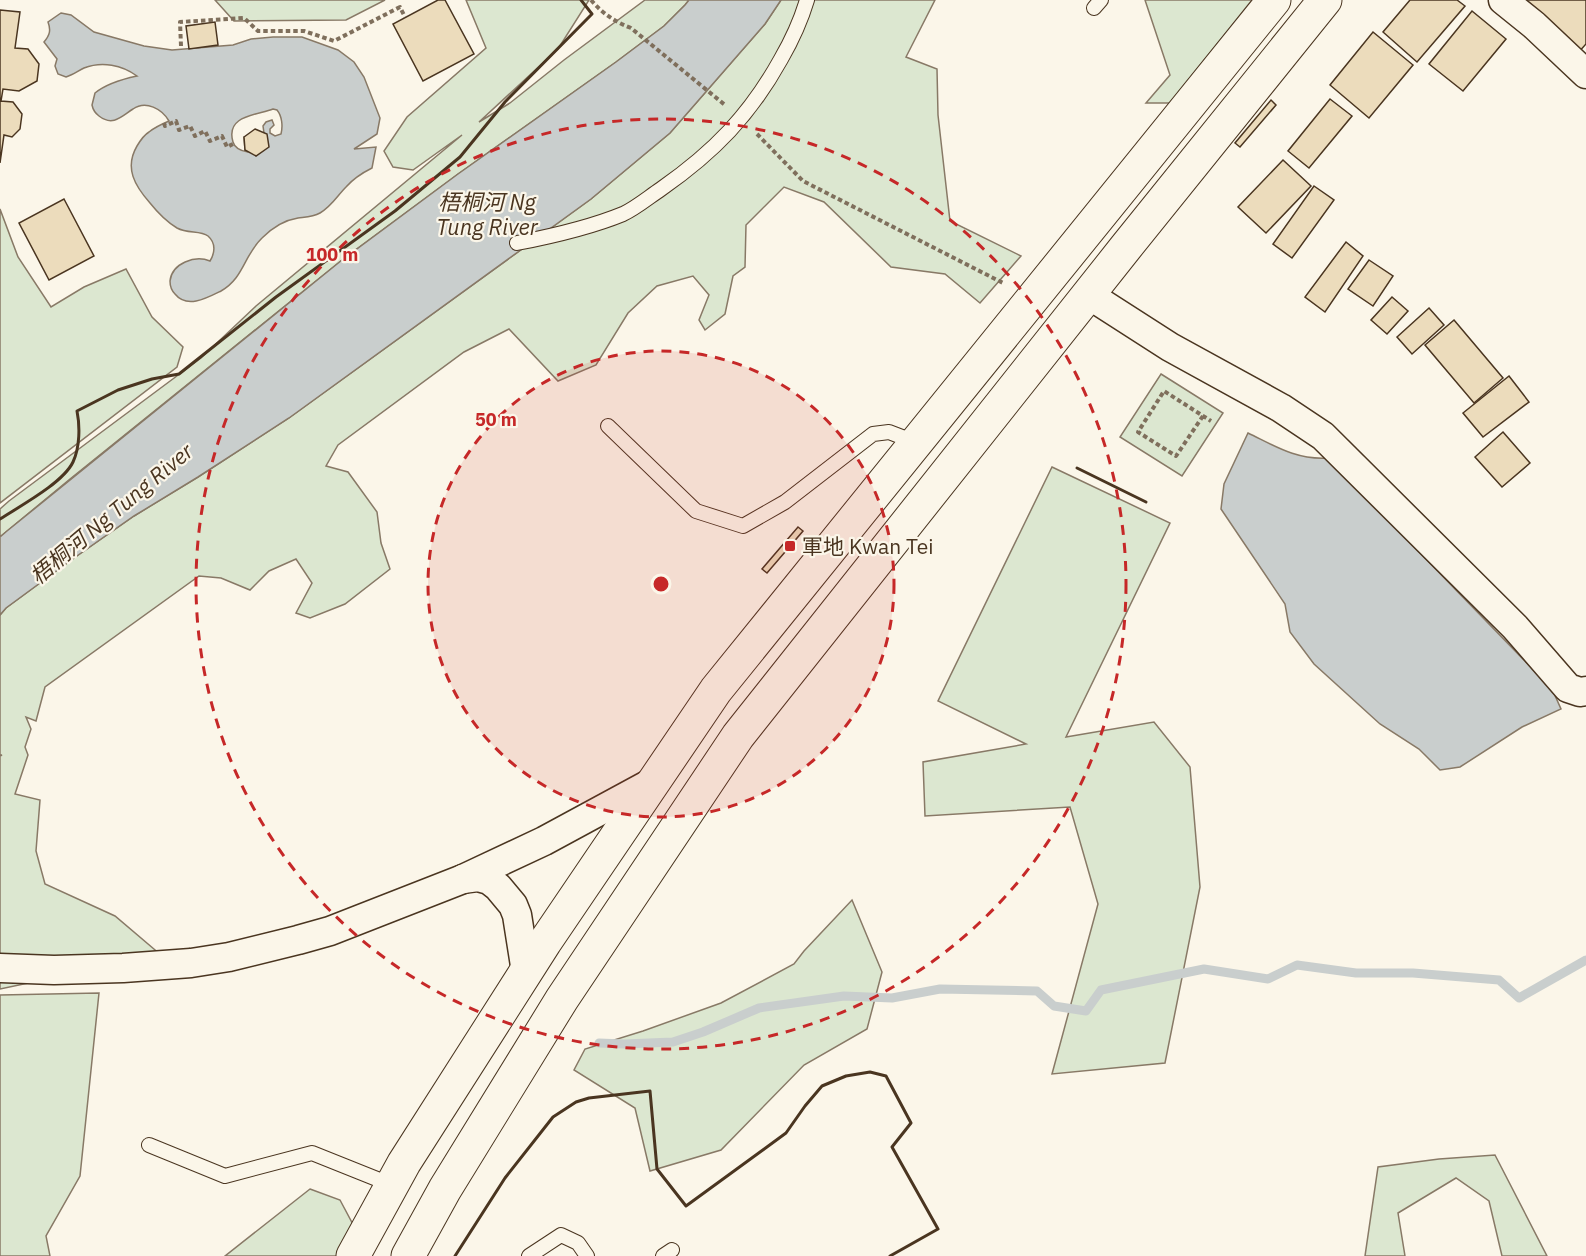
<svg xmlns="http://www.w3.org/2000/svg" width="1586" height="1256" font-family="'IBM Plex Sans','Noto Sans SC',sans-serif">
<style>
.green{fill:#dce7d0;stroke:#887966;stroke-width:1.5}
.water{fill:#c9cecd;stroke:#887966;stroke-width:1.5;fill-rule:evenodd}
.lines{fill:none;stroke-linecap:round;stroke-linejoin:round}
.stream{stroke:#c9cecd;stroke-width:9}
.building{fill:#ecdcbc;stroke:#4a3520;stroke-width:1.5}
.lane-casing{stroke:#4a3520;stroke-width:16}
.street-casing{stroke:#4a3520;stroke-width:31}
.secondary-casing{stroke:#4a3520;stroke-width:35}
.path{stroke:#7f6f5c;stroke-width:4;stroke-dasharray:4.5 3;stroke-linecap:butt}
.lane{stroke:#fbf6e9;stroke-width:14}
.street{stroke:#fbf6e9;stroke-width:28}
.secondary{stroke:#fbf6e9;stroke-width:33}
.wall{stroke:#4a3520;stroke-width:3}
.ring{fill:none;stroke:#c62828;stroke-width:3;stroke-dasharray:10 8}
.poi-dot{fill:#c62828;stroke:#fbf6e9;stroke-width:2}
.labels{text-anchor:middle;dominant-baseline:central;stroke-width:4.5;stroke-linejoin:round;paint-order:stroke}
.poi-label{font-size:21px;fill:#4a3520;stroke:#fbf6e9;text-anchor:start}
.water-label{font-size:22px;font-style:italic;fill:#4a3520;stroke:#fbf6e9}
.centre{fill:#c62828;stroke:#fbf6e9;stroke-width:3}
.ring-label{font-size:18px;text-anchor:middle;font-weight:bold;fill:#c62828;stroke:#fbf6e9;stroke-width:4.5;stroke-linejoin:round;paint-order:stroke}
</style>
<rect width="100%" height="100%" fill="#fbf6e9"/>
<g class="green">
<polygon points="215,0 385,0 346,20 234,21"/>
<polygon points="466,0 589,0 558,49 479,122 510,103 564,60 645,0 689,0 685,5 664,26 616,62 458,174 342,260 70,479 0,537 0,509 9,501 201,358 256,306 462,135 413,170 393,167 384,151 407,117 486,48"/>
<polygon points="781,0 935,0 906,57 937,69 938,115 950,221 1021,256 980,303 945,274 891,267 824,202 784,187 746,225 745,267 733,276 725,314 705,330 699,320 709,295 693,276 657,286 628,313 596,365 558,381 509,329 464,352 338,445 326,466 348,472 377,512 381,543 390,569 345,604 310,618 296,613 312,583 296,559 269,571 250,590 221,578 199,576 45,687 36,721 26,717 31,729 25,747 28,755 15,794 40,800 36,851 45,884 115,916 161,955 0,989 0,756 2,755 0,755 0,615 6,608 74,558 134,516 198,477 289,418 591,199 670,133 765,24"/>
<polygon points="1145,0 1252,0 1170,103 1146,103 1170,75"/>
<polygon points="0,209 18,257 51,307 84,287 126,269 152,317 183,347 177,367 0,503"/>
<polygon points="1161,374 1223,413 1182,476 1120,437"/>
<polygon points="1052,467 1170,523 1066,737 1154,722 1190,767 1200,887 1165,1063 1052,1074 1098,904 1070,807 925,816 923,762 1026,744 938,701"/>
<polygon points="852,900 882,972 867,1029 804,1065 721,1150 650,1171 635,1108 574,1070 585,1049 643,1031 721,1003 794,964 804,951"/>
<polygon points="99,993 80,1176 46,1236 50,1256 0,1256 0,995"/>
<polygon points="1495,1155 1547,1256 1502,1256 1489,1201 1456,1178 1398,1213 1405,1256 1365,1256 1378,1167 1439,1159"/>
<polygon points="310,1189 340,1200 357,1232 341,1256 225,1256"/>
</g>
<g class="water">
<polygon points="689,0 781,0 765,24 670,133 591,199 289,418 198,477 134,516 74,558 6,608 0,615 0,537 7,531 342,260 458,174 616,62 664,26 685,5"/>
<path d="M61,13l10,2 23,17 50,14 28,4 61,-5 18,-6 22,-2h29l36,13 16,12 10,15 16,41 -3,16 -23,15 22,-2 -4,21c-10,5 -19,11 -26,19 -9,9 -14,19 -26,26 -7,4 -14,4 -22,5 -13,2 -26,10 -36,20 -18,17 -18,40 -41,53 -14,7 -34,18 -46,3 -3,-3 -5,-8 -5,-13 2,-18 25,-26 40,-20 5,-8 6,-18 -2,-25 -8,-6 -20,-2 -31,-8 -10,-6 -19,-15 -27,-25 -15,-17 -26,-35 -13,-57 3,-5 7,-11 12,-14 6,-5 13,-8 20,-11 -7,-12 -23,-21 -36,-12 -11,7 -20,18 -34,7 -4,-3 -6,-6 -7,-11l3,-12c11,-9 28,-14 42,-17 -15,-11 -35,-15 -53,-8 -6,3 -11,7 -18,9l-8,-3 -3,-8 2,-7 -13,-17c6,-7 7,-12 4,-20zM273,109l4,1c5,6 6,16 4,24l-6,2 -5,-3v-4l4,-4 -2,-5 -6,2 -3,4 1,7 -20,4 1,13 3,2c-7,-1 -13,-3 -15,-10 -8,-27 25,-27 40,-33z"/>
<path d="M1248,433c27,13 48,27 80,25l224,231 9,20 -39,18 -62,40 -20,3 -21,-21 -39,-25 -66,-60 -24,-32 -5,-28 -64,-95 3,-25z"/>
</g>
<g class="lines">
<polyline class="stream" points="599,1043 624,1044 673,1042 703,1032 759,1008 844,996 892,998 940,989 1037,991 1054,1006 1086,1011 1101,990 1204,969 1268,979 1297,965 1356,973 1413,973 1499,980 1519,998 1586,960"/>
</g>
<g class="building">
<polygon points="438,0 445,0 474,54 423,81 393,24"/>
<polygon points="1410,0 1457,0 1465,6 1417,62 1383,32"/>
<polygon points="1515,0 1586,0 1586,44 1577,54"/>
<polygon points="0,10 20,12 15,48 28,49 39,64 37,81 19,91 3,89 1,101 13,102 22,114 20,129 12,137 4,135 0,163"/>
<polygon points="1472,11 1506,39 1463,91 1429,64"/>
<polygon points="215,22 218,45 189,49 186,26"/>
<polygon points="1373,32 1413,65 1369,118 1330,85"/>
<polygon points="1330,99 1352,116 1309,168 1288,151"/>
<polygon points="1271,100 1276,105 1240,147 1235,143"/>
<polygon points="255,129 267,134 269,147 256,156 245,150 244,137"/>
<polygon points="1283,160 1311,186 1266,233 1238,207"/>
<polygon points="1314,186 1334,200 1292,258 1273,244"/>
<polygon points="64,199 94,256 49,280 19,223"/>
<polygon points="1346,242 1363,256 1325,312 1305,297"/>
<polygon points="1369,260 1393,276 1373,306 1348,289"/>
<polygon points="1392,297 1408,311 1387,334 1371,320"/>
<polygon points="1429,308 1444,325 1412,354 1397,337"/>
<polygon points="1454,320 1503,378 1474,403 1425,345"/>
<polygon points="1509,376 1529,402 1483,437 1463,413"/>
<polygon points="1503,432 1530,463 1502,487 1475,457"/>
<polygon points="798,527 803,531 767,573 762,569"/>
</g>
<g class="lines">
<g class="lane-casing">
<g id="lane">
<polyline points="1094,8 1101,0"/>
<path d="M517,243c36,-7 72,-15 106,-29 13,-6 26,-17 38,-25 53,-37 89,-74 120,-130 11,-19 20,-39 26,-59"/>
<polyline points="608,426 696,511 743,526 785,502 873,434 889,432 915,442"/>
<polyline points="149,1145 225,1176 312,1153 392,1185"/>
<polyline points="529,1256 561,1235 578,1243 587,1256"/>
<polyline points="663,1256 672,1250"/>
</g>
</g>
<g class="street-casing">
<g id="street">
<polyline points="1503,0 1534,25 1586,74"/>
<polyline points="1089,295 1170,347 1281,408 1323,436 1515,627 1568,688 1580,692 1586,691"/>
<polyline points="463,879 478,877 489,880 498,887 513,905 517,915 526,972"/>
<polyline points="0,968 54,970 123,968 191,963 229,957 298,940 330,931 463,879 544,841 653,782"/>
</g>
</g>
<g class="secondary-casing">
<g id="secondary">
<polyline points="353,1256 404,1163 545,942 716,690 1274,0"/>
<polyline points="408,1256 445,1189 562,999 738,736 1126,247 1325,0"/>
</g>
</g>
<g class="path">
<path d="M591,0c11,13 24,22 40,28l94,77"/>
<polyline points="181,46 180,22 244,18 258,31 304,31 334,41 400,7 405,17"/>
<polyline points="164,123 165,126 176,121 179,130 190,126 195,136 205,131 210,141 222,136 227,147 233,144"/>
<polyline points="757,134 803,181 1005,284"/>
<polyline points="1203,416 1176,456 1138,432 1164,391 1211,421"/>
</g>
<use href="#lane" class="lane"/>
<use href="#street" class="street"/>
<use href="#secondary" class="secondary"/>
<g class="wall">
<polyline points="1077,468 1146,502"/>
<path d="M0,519c20,-13 63,-36 73,-57 7,-15 7,-36 4,-51l41,-21 34,-11 27,-5 97,-77 119,-86 65,-54 45,-55 87,-88 -11,-14"/>
<polyline points="455,1256 505,1178 553,1117 576,1102 589,1098 650,1091 657,1169 686,1206 786,1133 805,1106 822,1086 846,1076 870,1072 886,1076 911,1123 892,1147 938,1229 890,1256"/>
</g>
</g>
<circle cx="661" cy="584" r="233" fill="#c62828" fill-opacity=".12"/>
<g class="ring">
<circle cx="661" cy="584" r="233"/>
<circle cx="661" cy="584" r="465"/>
</g>
<rect class="poi-dot" x="784" y="540" width="12" height="12" rx="3"/>
<g class="labels">
<g class="poi-label">
<text x="802" y="546">軍地 Kwan Tei</text>
</g>
<g class="water-label">
<text x="487" y="201">梧桐河 Ng<tspan x="487" dy="25">Tung River</tspan></text>
<text transform="translate(111 513) rotate(-40)">梧桐河 Ng Tung River</text>
</g>
</g>
<circle cx="661" cy="584" r="9" class="centre"/>
<g class="ring-label">
<text x="332" y="261">100 m</text>
<text x="496" y="426">50 m</text>
</g>
</svg>
